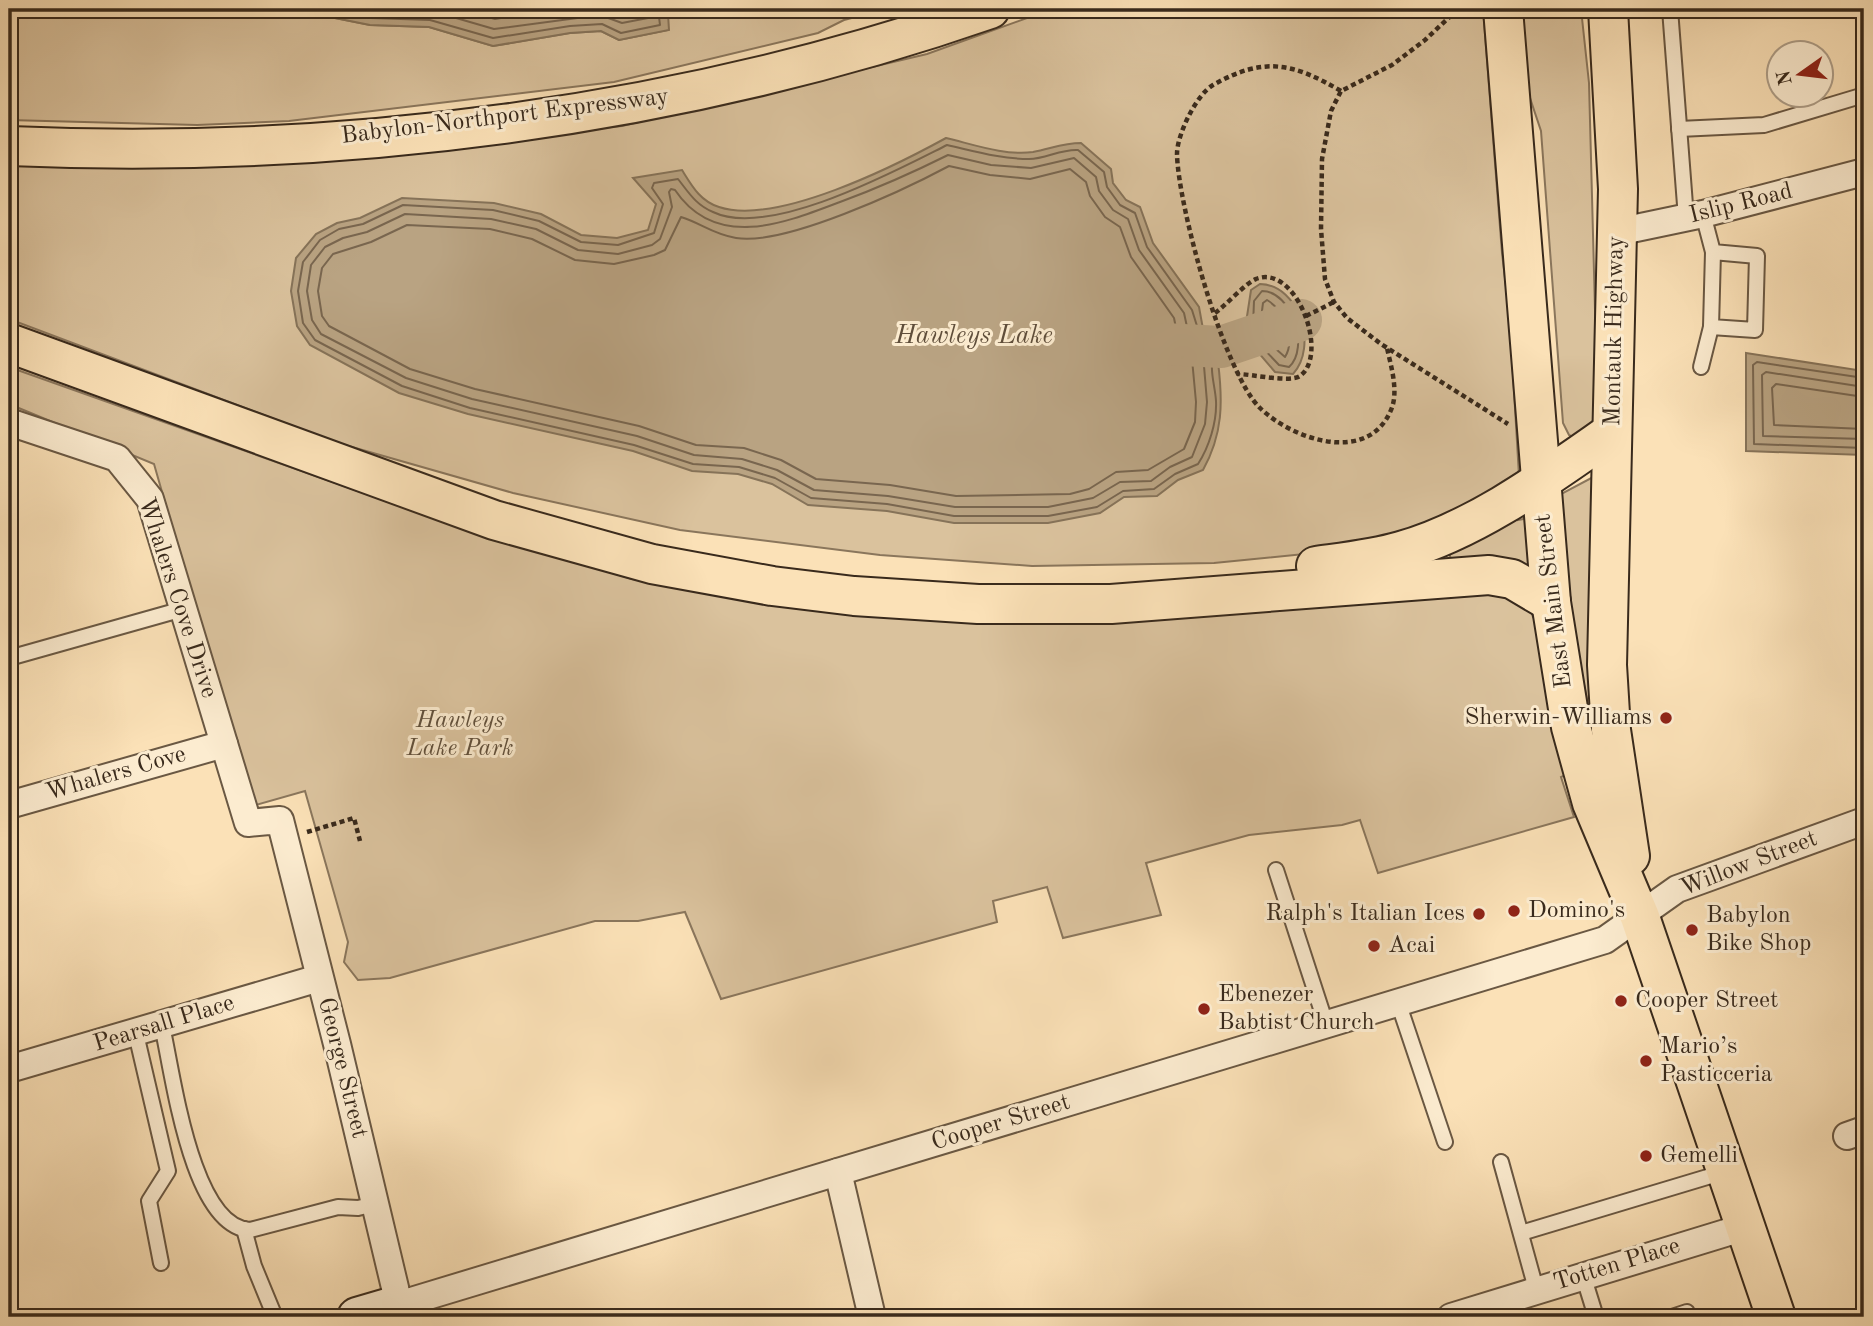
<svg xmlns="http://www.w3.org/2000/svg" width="1873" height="1326" font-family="'Old Standard TT',serif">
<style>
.green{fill:#dac29d;stroke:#8a765c;stroke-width:2}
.water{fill:#b9a382;stroke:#867359;stroke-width:2}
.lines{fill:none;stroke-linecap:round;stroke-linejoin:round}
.shore{stroke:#79664f;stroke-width:2}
.river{stroke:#b9a382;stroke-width:42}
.lane-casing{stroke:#6a5843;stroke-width:18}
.street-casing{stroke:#6a5843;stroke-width:30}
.secondary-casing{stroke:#392a1c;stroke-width:42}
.primary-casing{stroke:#392a1c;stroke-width:42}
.path{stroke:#392a1c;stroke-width:4.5;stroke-dasharray:5 3.5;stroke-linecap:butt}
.lane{stroke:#fcecd0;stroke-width:14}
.street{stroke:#fcecd0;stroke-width:26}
.secondary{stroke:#fcecd0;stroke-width:38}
.primary{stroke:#fbe1b7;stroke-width:38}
.poi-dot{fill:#8f2418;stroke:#fcecd0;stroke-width:2.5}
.labels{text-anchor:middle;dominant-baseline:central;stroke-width:6;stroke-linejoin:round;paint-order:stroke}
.street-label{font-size:24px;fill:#392a1c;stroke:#fcecd0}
.poi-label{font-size:24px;fill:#392a1c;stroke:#fcecd0;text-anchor:start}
.park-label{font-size:24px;font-style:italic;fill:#61503c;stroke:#fcecd0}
.water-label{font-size:26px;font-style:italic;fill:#5f4e3b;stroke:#fcecd0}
</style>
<rect width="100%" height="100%" fill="#fbe1b7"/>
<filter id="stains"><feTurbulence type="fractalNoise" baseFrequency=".00286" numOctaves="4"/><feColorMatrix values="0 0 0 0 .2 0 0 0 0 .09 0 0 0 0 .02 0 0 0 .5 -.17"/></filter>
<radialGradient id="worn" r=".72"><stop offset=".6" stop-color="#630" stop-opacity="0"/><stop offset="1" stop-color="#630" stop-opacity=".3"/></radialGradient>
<g class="green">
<polygon points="9,9 290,9 370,25 429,27 493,46 570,33 601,31 619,40 668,30 668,14 662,9 886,9 844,20 818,33 614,82 289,121 197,125 9,120"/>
<polygon points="1052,9 1483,9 1502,253 1514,354 1512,357 1519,476 1451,520 1334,551 1214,563 1032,566 880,555 680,530 513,493 338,443 9,319 9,158 468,141 622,126 927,54"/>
<polygon points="1521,9 1581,9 1589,83 1598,423 1580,441 1569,435 1563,423 1541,131 1526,86"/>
<polygon points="9,367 431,517 632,579 817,607 1492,584 1527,598 1533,617 1543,615 1570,773 1561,777 1574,817 1378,873 1360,820 1342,825 1249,835 1146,863 1161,915 1063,938 1047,887 993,901 997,922 721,999 685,912 638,921 595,921 390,978 358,980 344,962 348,942 305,791 252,806 154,464 9,404"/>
<polygon points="1597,475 1595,739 1563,580 1561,494"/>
<polygon points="1528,509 1538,572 1451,560 1449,552 1517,515 1518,520 1523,519"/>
</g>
<g class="water">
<polygon points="290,9 662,9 668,14 669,30 619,40 601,31 570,33 493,46 429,27 370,25"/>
<path d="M946,138c26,6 59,18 87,14 17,-3 30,-9 48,-9l30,26 2,14 13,17 14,7 13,36 46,64 4,22 6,10 8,-1 7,19 -6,5c5,40 5,72 -15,108l-25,10 -21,16 -33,1 -24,16 -52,10h-94l-67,-12 -79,-6 -36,-21 -34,-10 -46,-3 -59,-20 -165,-37 -69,-21 -89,-48 -13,-19 -6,-35 5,-33 20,-24 21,-11 23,-5 42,-20 92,5 47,11 40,21 36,3 31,-8 8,-26 -23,-26 49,-8c10,16 18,31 37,37 57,19 176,-41 227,-69z"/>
<path d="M1260,284c40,1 58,63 33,90l-18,-2 -17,-20 -23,2 -8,-19 19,-12 5,-33z"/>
<polygon points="1746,353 1864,371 1864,455 1746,451"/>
</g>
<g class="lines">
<g class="shore">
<polyline points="327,9 371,18 430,20 493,38 570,26 602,24 621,33 660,25 658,9"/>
<polyline points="369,9 432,11 494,29 600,15 622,23 648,18 649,9"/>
<polyline points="461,9 495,19 557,9"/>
<path d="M947,145c27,6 54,14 82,14 17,0 31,-10 49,-9l26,22 3,15 13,18 15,8 12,34 45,63 10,32 11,4 2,6c-7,16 0,32 1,49 1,21 -7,46 -18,63l-23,10 -21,15 -31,2 -26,16 -49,9h-94l-67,-12 -76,-6 -36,-20 -36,-11 -46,-3 -59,-19 -164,-37 -68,-22 -87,-46 -12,-17 -5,-32 5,-29 17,-22 19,-11 24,-5 40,-19 90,5 46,11 42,21 37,3 36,-12 9,-29 -11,-16 2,-5 24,-4c11,14 18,26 35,33 56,27 182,-41 234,-67z"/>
<path d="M948,155l43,10 40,3 43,-10 22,19 3,14 14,19 15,9 11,31 45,63 5,23 14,18 4,48 -2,22 -13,33 -22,10 -19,14 -31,1 -27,16 -45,9h-93l-67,-11 -74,-6 -37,-20 -35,-11 -48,-4 -57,-19 -165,-37 -66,-21 -85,-44 -9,-14 -5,-29 4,-26 14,-18 18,-9 24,-6 38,-18 86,5 45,10 42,21 40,4 34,-9 8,-6 12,-32 -3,-15 2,-3 4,1c41,61 110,33 165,12 38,-14 72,-29 108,-47z"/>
<path d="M949,166l41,9 40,4 40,-10 16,13 4,14 15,21 15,10 11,30 43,61 4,20 14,21 4,43 -1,20 -11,27 -36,21 -32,2 -27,17 -19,5 -114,2 -66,-11 -74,-6 -35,-19 -37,-12 -48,-3 -57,-19 -164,-37 -65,-20 -81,-43 -7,-10 -4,-25 4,-23 11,-14 38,-12 36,-17 83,4 42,10 43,21 39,4 40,-9 11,-5 16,-33c20,6 31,17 55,21 49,8 168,-48 213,-72z"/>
<path d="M1262,291c30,0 48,57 27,76l-10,-2 -18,-19h-20l-4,-6 16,-14 1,-25z"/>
<path d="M1267,300c17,10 29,39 18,57l-26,-23 4,-31z"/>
<polyline points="1864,378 1757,362 1753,365 1754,444 1864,448"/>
<polyline points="1864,387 1766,372 1762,375 1763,436 1864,439"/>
<polyline points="1864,397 1776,384 1772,388 1774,425 1864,429"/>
</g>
<polyline class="river" points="1164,344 1221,347 1301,320"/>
<g class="lane-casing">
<g id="lane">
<polyline points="1670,9 1686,218"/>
<polyline points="1679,129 1764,125 1864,95"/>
<polyline points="1703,214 1713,252 1711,327 1755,330 1757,256 1713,252"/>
<polyline points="1701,367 1711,327"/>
<polyline points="9,658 183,609"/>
<polyline points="1276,870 1326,1024"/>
<polyline points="1398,1002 1445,1142"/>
<path d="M162,1026c11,47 29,201 88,204l88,-23 20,1 17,-4"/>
<polyline points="136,1034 168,1171 149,1201 161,1263"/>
<polyline points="1501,1162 1536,1289"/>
<polyline points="244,1229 254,1266 275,1317"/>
<polyline points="1521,1233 1724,1172"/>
<polyline points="1583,1275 1596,1317"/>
<polyline points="1672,1317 1687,1312"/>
</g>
</g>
<g class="street-casing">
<g id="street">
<polyline points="1617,232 1703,214 1864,172"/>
<polyline points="9,422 117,458 150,499 248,823 280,820 337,1044 402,1317"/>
<polyline points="9,805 224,744"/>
<polyline points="9,1069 319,978"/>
<polyline points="1847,1136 1864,1130"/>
<polyline points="838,1172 872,1317"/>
<polyline points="398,1305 1605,940 1677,889 1864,821"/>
<polyline points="1451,1317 1745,1227"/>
</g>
</g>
<g class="secondary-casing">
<polyline id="secondary" points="357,1317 398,1305"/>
</g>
<g class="primary-casing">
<g id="primary">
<polyline points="1503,9 1551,602 1571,727 1592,803 1640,917 1776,1317"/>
<polyline points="1608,9 1618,189 1607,665 1611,730 1630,856"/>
<path d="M9,146c330,14 668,-28 981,-137"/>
<polyline points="9,343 494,520 652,564 772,586 854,596 978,604 1111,604 1489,575 1512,579 1551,602"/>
<path d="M1316,566c29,-4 58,-7 85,-15 75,-21 148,-75 211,-119"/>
</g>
</g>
<g class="path">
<polyline points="1458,9 1425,40 1392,65 1341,91 1331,111 1322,159 1321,229 1325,279 1334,302 1347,318 1381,344 1508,424"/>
<path d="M1341,91c-48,-28 -77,-35 -128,-6 -17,10 -36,50 -36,69 1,52 47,219 83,254 33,32 108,57 131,2 8,-18 0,-44 -4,-62"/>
<path d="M1215,313c10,-7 32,-31 41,-34 40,-16 74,75 44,97 -10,7 -48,-2 -63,-2"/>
<polyline points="1306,316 1334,302"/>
<polyline points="307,832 354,818 360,841"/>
</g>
<use href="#lane" class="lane"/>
<use href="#street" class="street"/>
<use href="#secondary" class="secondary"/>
<use href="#primary" class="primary"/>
</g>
<g class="poi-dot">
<circle cx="1666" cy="718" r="7"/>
<circle cx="1514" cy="911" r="7"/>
<circle cx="1479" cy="914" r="7"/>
<circle cx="1692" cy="930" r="7"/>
<circle cx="1374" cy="946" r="7"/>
<circle cx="1621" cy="1001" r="7"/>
<circle cx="1204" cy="1009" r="7"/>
<circle cx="1646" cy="1061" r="7"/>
<circle cx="1646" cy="1156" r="7"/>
</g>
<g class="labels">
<g class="street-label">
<text transform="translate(505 117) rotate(-7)">Babylon-Northport Expressway</text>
<text transform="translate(1741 204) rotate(-14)">Islip Road</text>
<text transform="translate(1615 331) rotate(-89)">Montauk Highway</text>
<text transform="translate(177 598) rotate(72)">Whalers Cove Drive</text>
<text transform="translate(1554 601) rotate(-97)">East Main Street</text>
<text transform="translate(116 774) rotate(-16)">Whalers Cove</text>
<text transform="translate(1749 864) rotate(-21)">Willow Street</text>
<text transform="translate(164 1024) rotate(-17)">Pearsall Place</text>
<text transform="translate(342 1068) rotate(76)">George Street</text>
<text transform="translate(1001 1123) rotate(-17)">Cooper Street</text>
<text transform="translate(1617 1265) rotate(-17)">Totten Place</text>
</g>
<g class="poi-label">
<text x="1652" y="718" text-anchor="end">Sherwin-Williams</text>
<text x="1528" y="911">Domino's</text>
<text x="1465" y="914" text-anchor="end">Ralph's Italian Ices</text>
<text x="1706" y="916">Babylon<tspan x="1706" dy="28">Bike Shop</tspan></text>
<text x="1388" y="946">Acai</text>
<text x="1218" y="995">Ebenezer<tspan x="1218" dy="28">Babtist Church</tspan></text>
<text x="1635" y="1001">Cooper Street</text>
<text x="1660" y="1047">Mario’s<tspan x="1660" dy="28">Pasticceria</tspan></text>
<text x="1660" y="1156">Gemelli</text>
</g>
<g class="park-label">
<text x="460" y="721">Hawleys<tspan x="460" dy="28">Lake Park</tspan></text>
</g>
<g class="water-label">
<text x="974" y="336">Hawleys Lake</text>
</g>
</g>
<rect width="1873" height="1326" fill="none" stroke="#fbe1b7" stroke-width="35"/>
<rect x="10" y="10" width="1852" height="1305" fill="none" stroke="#392a1c" stroke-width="3.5"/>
<rect x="18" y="18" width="1838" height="1291" fill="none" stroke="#392a1c" stroke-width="2"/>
<g transform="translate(1800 74) rotate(256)"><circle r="33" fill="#fcecd0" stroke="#ae9e88" stroke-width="2"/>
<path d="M0-5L12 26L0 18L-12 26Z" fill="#8f2418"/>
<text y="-10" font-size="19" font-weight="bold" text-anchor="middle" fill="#392a1c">N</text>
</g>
<rect width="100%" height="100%" filter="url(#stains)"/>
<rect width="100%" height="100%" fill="url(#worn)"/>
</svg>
